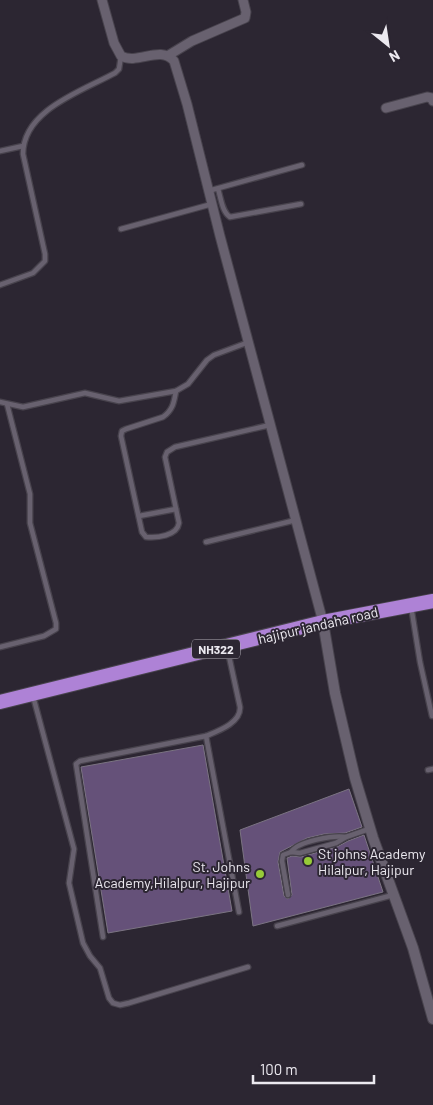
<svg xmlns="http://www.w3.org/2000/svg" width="433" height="1105" font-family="Barlow,sans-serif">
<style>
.building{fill:#655179;stroke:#7b7482}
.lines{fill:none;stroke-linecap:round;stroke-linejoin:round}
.service-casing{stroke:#48434d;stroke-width:7}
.minor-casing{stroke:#48434d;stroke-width:11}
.tertiary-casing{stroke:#48434d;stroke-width:12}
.trunk-casing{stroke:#48434d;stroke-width:16}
.service{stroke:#68616f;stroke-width:4.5}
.minor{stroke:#68616f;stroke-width:9}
.tertiary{stroke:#68616f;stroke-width:10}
.trunk{stroke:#ae82d6;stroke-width:14}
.poi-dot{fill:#97cb38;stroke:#2c2632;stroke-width:2}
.labels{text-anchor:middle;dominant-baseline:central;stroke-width:4;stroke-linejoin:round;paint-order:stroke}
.shield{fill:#2c2632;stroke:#b2aeb7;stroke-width:1}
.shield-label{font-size:12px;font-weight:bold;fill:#ece9f0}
.street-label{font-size:14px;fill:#ece9f0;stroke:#2c2632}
.poi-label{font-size:14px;fill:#ece9f0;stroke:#2c2632;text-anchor:start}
</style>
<rect width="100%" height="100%" fill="#2c2632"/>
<g class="building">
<polygon points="203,745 232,911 108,933 81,767"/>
<polygon points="349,789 362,827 345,833 324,834 307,838 280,852 278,862 284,896 288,899 292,895 287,858 292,856 301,857 337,847 348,841 364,835 383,892 253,926 240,830"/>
</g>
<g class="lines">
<g class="service-casing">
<g id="service">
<polyline points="0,151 23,146"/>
<path d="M218,189c3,9 4,23 12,28l71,-13"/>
<polyline points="208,191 302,165"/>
<polyline points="121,229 212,204"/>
<path d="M0,285l33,-12 12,-12v-7l-22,-100c0,-44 59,-63 92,-81l4,-4 2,-13"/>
<path d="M176,391c-2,11 -3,19 -13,26l-37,12 -4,2 -1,5 21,96 4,5c11,1 31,-1 33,-14l-14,-66 2,-5 8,-5 95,-22"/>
<polyline points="0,402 23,407 85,393 119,401 176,391 188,384 207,360 214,355 249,342"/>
<polyline points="139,516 176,509"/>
<polyline points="206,542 296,520"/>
<polyline points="411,606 420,662 432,716"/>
<polyline points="0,647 44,636 56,629 56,623 30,523 30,494 7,404"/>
<polyline points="33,696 74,849 69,883 83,943 90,956 100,968 109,998 113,1003 120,1005 129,1003 248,967"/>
<polyline points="206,736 239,912"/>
<polyline points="428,770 433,769"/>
<path d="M291,852c7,-11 43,-17 55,-15"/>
<polyline points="288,895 282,861 283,855 291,852 300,853 336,843 346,837 369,829"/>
<polyline points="277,926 393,895"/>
<path d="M103,937l-27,-173 4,-3 126,-25c12,-5 35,-13 34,-29l-13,-60"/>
</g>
</g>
<g class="minor-casing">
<g id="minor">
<path d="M102,0l12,43 7,13c17,9 39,-11 53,5l13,43 33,132 103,386"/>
<polyline points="169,55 192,41 245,18 246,12 243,0"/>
<polyline points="386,108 427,97 432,98 433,101"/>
</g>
</g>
<g class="tertiary-casing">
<polyline id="tertiary" points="323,622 335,693 355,778 373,838 413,948 433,1019"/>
</g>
<g class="trunk-casing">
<polyline id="trunk" points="0,702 323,622 433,601"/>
</g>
<use href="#service" class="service"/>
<use href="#minor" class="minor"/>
<use href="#tertiary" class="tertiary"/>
<use href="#trunk" class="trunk"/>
</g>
<g class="poi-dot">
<circle cx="308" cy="861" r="5"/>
<circle cx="260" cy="874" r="5"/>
</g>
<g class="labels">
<rect class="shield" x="192" y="639.5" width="48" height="19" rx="4"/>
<g class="shield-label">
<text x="216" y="649">NH322</text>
</g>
<g class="street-label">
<text transform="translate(318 625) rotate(-13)">hajipur jandaha road</text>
</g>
<g class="poi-label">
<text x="318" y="853">St johns Academy<tspan x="318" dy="16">Hilalpur, Hajipur</tspan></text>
<text x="250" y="866" text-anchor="end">St. Johns<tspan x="250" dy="16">Academy,Hilalpur, Hajipur</tspan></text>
</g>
</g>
<g transform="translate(388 45) rotate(150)" stroke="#2c2632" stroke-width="4" paint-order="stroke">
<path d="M0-4L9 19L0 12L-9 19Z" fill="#ece9f0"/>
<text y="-8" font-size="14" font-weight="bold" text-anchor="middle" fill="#ece9f0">N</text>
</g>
<path d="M253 1075v8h121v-8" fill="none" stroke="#ece9f0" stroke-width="2.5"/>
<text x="260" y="1075" font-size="15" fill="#ece9f0" stroke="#2c2632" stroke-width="4" paint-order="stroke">100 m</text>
</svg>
